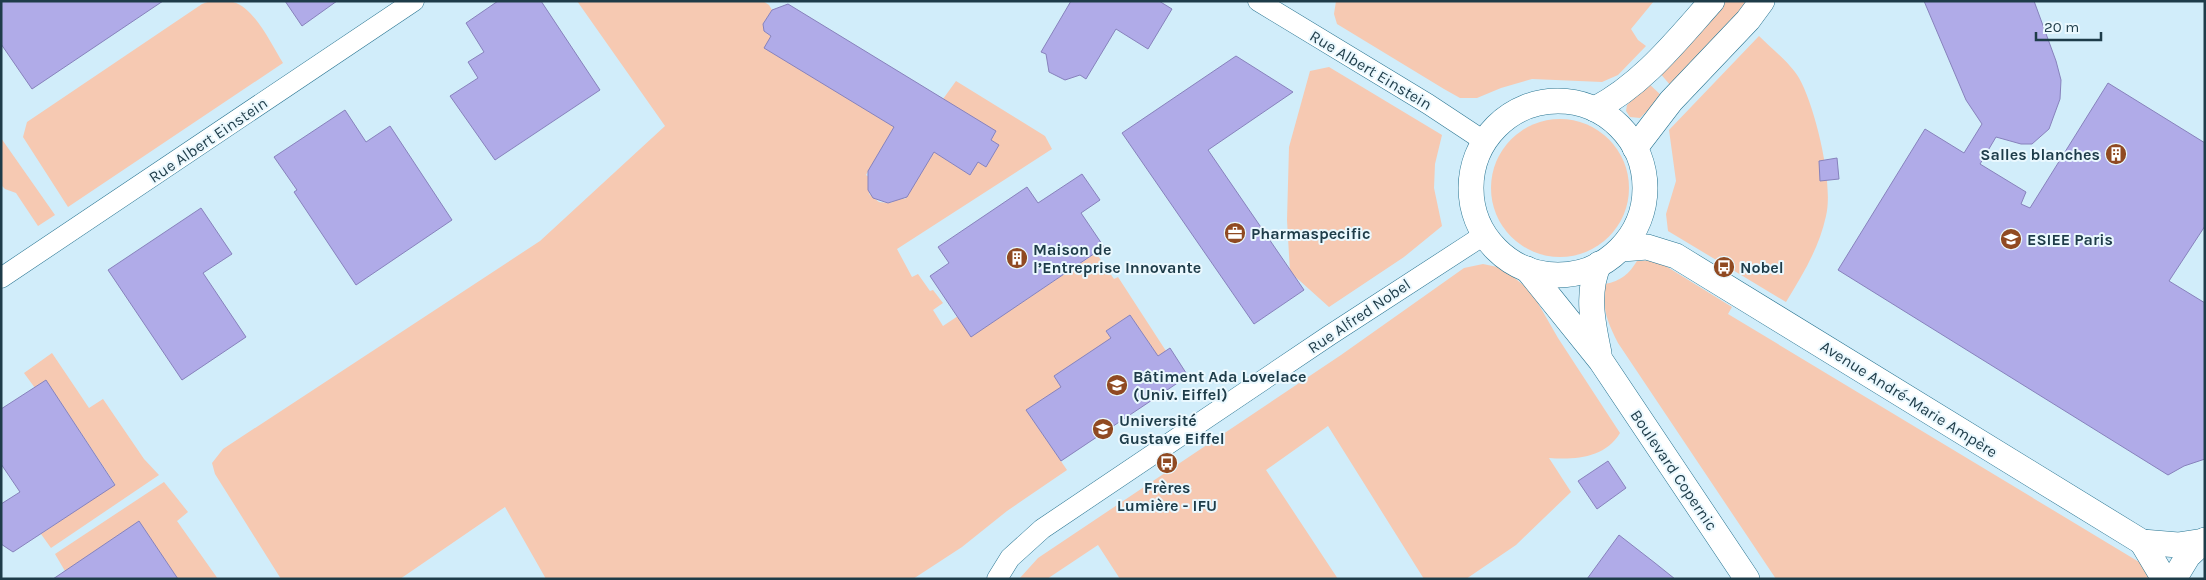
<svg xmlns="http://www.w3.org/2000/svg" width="2206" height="580" font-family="Karla,sans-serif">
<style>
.green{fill:#f6c9b2}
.building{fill:#b0abe8;stroke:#8782bc}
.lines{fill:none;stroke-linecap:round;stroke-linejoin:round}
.minor-casing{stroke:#287491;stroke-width:21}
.tertiary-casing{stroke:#287491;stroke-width:26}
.minor{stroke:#fff;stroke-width:20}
.tertiary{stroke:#fff;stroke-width:25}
.labels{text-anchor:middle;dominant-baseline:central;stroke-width:4;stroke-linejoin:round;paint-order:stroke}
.street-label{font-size:16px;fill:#1e3c49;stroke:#eaf8fe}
.poi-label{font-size:16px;font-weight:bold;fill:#1e3c49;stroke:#eaf8fe;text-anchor:start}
</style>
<rect width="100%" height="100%" fill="#d1edfa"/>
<g class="green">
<path d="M210,1c7,0 16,-1 23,1 22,6 38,42 50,61l-215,144 -45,-70 4,-15 175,-118z"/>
<polygon points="577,1 763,1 769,5 772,10 763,24 764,31 771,36 765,48 894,127 866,175 872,179 869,194 879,202 888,203 893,202 898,196 905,199 934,152 970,175 978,162 986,167 999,145 991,140 996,132 943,99 956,81 1045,136 1052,149 897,249 912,277 918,274 930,291 933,290 943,303 933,310 943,326 958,316 972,336 1096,253 1114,279 1118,277 1166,351 1158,356 1130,315 1106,331 1120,352 1093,350 1054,376 1066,395 1044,398 1026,410 1067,470 1007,511 962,547 913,579 546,579 505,507 400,579 281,579 215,474 212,463 223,449 540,241 665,126"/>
<polygon points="1336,1 1654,1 1631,29 1638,40 1646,46 1618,75 1602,82 1532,79 1501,88 1477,98 1460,98 1444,89 1337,24 1334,14"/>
<polygon points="1724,1 1749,1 1671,86 1659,72"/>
<path d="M1759,36c12,12 32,28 40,42 16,28 35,106 27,138 -7,32 -23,58 -40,86l-118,-71 -2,-17 10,-33 -7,-51z"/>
<polygon points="1329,67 1442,135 1435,164 1434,188 1442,226 1404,257 1329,307 1290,272 1287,220 1289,147 1310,71"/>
<polygon points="1648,83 1662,96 1640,118 1630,117 1626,111 1627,105"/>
<circle cx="1560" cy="188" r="69"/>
<polygon points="1,138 55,215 38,226 16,193 5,189 1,185"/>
<path d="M1656,260l76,47 -4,7 421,254 5,11h-378l-158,-236c-11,-22 -16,-34 -13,-59 16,-3 24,-10 32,-23z"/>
<path d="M1483,264l19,4 29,23 27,47 62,95c-15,25 -45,27 -71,25l22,34 -55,53 -50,34h-42l-96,-153 -62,44 72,109h-218l-22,-34 -51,34h-28l19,-21 303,-203 123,-87z"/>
<polygon points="52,353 89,408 103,399 144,459 159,475 51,548 41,534 115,484 46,380 35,388 24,373"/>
<polygon points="164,482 188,512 177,521 218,579 178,579 139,521 65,571 55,554"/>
</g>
<g class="building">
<polygon points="1,1 163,1 32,89 1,44"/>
<polygon points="285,1 337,1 302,26"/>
<polygon points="498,1 541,1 600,90 495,160 450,96 478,78 468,62 484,52 466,23"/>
<polygon points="1071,1 1159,1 1172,9 1148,49 1116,29 1086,79 1080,75 1065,80 1049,72 1046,54 1041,52"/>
<polygon points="1924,1 2034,1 2056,61 2061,80 2060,99 2049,129 2032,144 2021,144 1996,137 1980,164 2026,192 2021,204 2030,208 2108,83 2205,143 2205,226 2169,281 2205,303 2205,459 2184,466 2168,475 1838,270 1925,129 1964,153 1982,124 1966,100"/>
<polygon points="788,4 996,131 991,140 999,145 986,167 978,162 970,175 934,152 907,197 888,203 873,198 868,190 868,171 894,127 764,48 771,36 764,31 763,24 772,10"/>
<polygon points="1236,56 1293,92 1208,150 1304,290 1254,324 1122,133"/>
<polygon points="345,110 366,142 390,126 452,220 356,285 294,192 297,190 274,157"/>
<polygon points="1837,158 1839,179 1820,181 1819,161"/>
<polygon points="1082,174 1100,200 1081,213 1104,247 971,337 930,276 949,263 938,247 1027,187 1038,203"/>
<polygon points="201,208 232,254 203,273 246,337 182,380 108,270"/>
<polygon points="1130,315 1158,356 1170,348 1188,376 1061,461 1026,410 1061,387 1054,376 1111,338 1106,331"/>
<polygon points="46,380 115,485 13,552 1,544 1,504 20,492 1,464 1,409"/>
<polygon points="1608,461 1626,488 1597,509 1578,481"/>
<polygon points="139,521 178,579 53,579"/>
<polygon points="1619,535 1655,563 1675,579 1587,579"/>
</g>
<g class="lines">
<g class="minor-casing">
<g id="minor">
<polyline points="1258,1 1428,104 1484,141"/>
<polyline points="1,278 414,1"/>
<polyline points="997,579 1010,558 1042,529 1330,335 1484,235"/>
</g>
</g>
<g class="tertiary-casing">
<g id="tertiary">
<circle cx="1558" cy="188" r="87"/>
<path d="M1595,109c48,-25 82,-69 117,-108"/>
<polyline points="1635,148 1671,101 1748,20 1762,1"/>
<polyline points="1622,249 1647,247 1676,256 2142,542 2178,545 2204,541"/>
<path d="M1599,264c-13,28 -6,61 0,89"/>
<polyline points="1527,269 1601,361 1747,579"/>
<polyline points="2142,542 2164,579"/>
<polyline points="2174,579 2188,556 2205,540"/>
</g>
</g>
<use href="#minor" class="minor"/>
<use href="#tertiary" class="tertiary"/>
</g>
<defs>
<g id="building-disc" transform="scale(1.125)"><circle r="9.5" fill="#904a22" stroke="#eaf8fe"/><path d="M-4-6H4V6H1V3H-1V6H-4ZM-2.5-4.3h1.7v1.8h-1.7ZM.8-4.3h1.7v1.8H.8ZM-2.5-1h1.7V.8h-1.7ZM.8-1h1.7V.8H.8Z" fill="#fff"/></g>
<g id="office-disc" transform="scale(1.125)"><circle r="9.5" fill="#904a22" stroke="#eaf8fe"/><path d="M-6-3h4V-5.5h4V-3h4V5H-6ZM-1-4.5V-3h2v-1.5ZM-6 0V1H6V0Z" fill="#fff"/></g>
<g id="university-disc" transform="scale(1.125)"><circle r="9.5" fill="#904a22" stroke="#eaf8fe"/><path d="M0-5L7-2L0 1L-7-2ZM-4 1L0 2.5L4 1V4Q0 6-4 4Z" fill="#fff"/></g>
<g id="bus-disc" transform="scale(1.125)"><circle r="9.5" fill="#904a22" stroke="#eaf8fe"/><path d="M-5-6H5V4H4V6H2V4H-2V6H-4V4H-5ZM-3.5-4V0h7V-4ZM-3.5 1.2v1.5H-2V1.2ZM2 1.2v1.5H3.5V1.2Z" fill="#fff"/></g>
</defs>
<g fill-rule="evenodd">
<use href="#building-disc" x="2116" y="154"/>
<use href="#office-disc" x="1235" y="233"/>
<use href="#university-disc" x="2011" y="239"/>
<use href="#building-disc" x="1017" y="258"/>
<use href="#bus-disc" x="1724" y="267"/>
<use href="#university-disc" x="1117" y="385"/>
<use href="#university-disc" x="1103" y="429"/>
<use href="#bus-disc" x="1167" y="463"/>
</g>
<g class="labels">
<g class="street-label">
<text transform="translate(1371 70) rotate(31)">Rue Albert Einstein</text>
<text transform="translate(208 140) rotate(-34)">Rue Albert Einstein</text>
<text transform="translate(1359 316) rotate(-34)">Rue Alfred Nobel</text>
<text transform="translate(1909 399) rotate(32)">Avenue André-Marie Ampère</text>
<text transform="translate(1674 470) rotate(56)">Boulevard Copernic</text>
</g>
<g class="poi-label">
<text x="2100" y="154" text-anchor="end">Salles blanches</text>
<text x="1251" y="233">Pharmaspecific</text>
<text x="2027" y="239">ESIEE Paris</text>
<text x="1033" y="249">Maison de<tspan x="1033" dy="18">l’Entreprise Innovante</tspan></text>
<text x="1740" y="267">Nobel</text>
<text x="1133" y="376">Bâtiment Ada Lovelace<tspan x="1133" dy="18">(Univ. Eiffel)</tspan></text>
<text x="1119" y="420">Université<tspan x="1119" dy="18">Gustave Eiffel</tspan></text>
<text x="1167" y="487" text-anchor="middle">Frères<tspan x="1167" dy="18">Lumière - IFU</tspan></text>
</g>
</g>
<rect width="2206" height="580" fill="none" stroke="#1e3c49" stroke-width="5"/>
<path d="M2036 32v8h65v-8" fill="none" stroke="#1e3c49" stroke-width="2.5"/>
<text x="2044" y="32" font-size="15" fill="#1e3c49" stroke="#eaf8fe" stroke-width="4" paint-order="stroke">20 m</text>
</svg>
